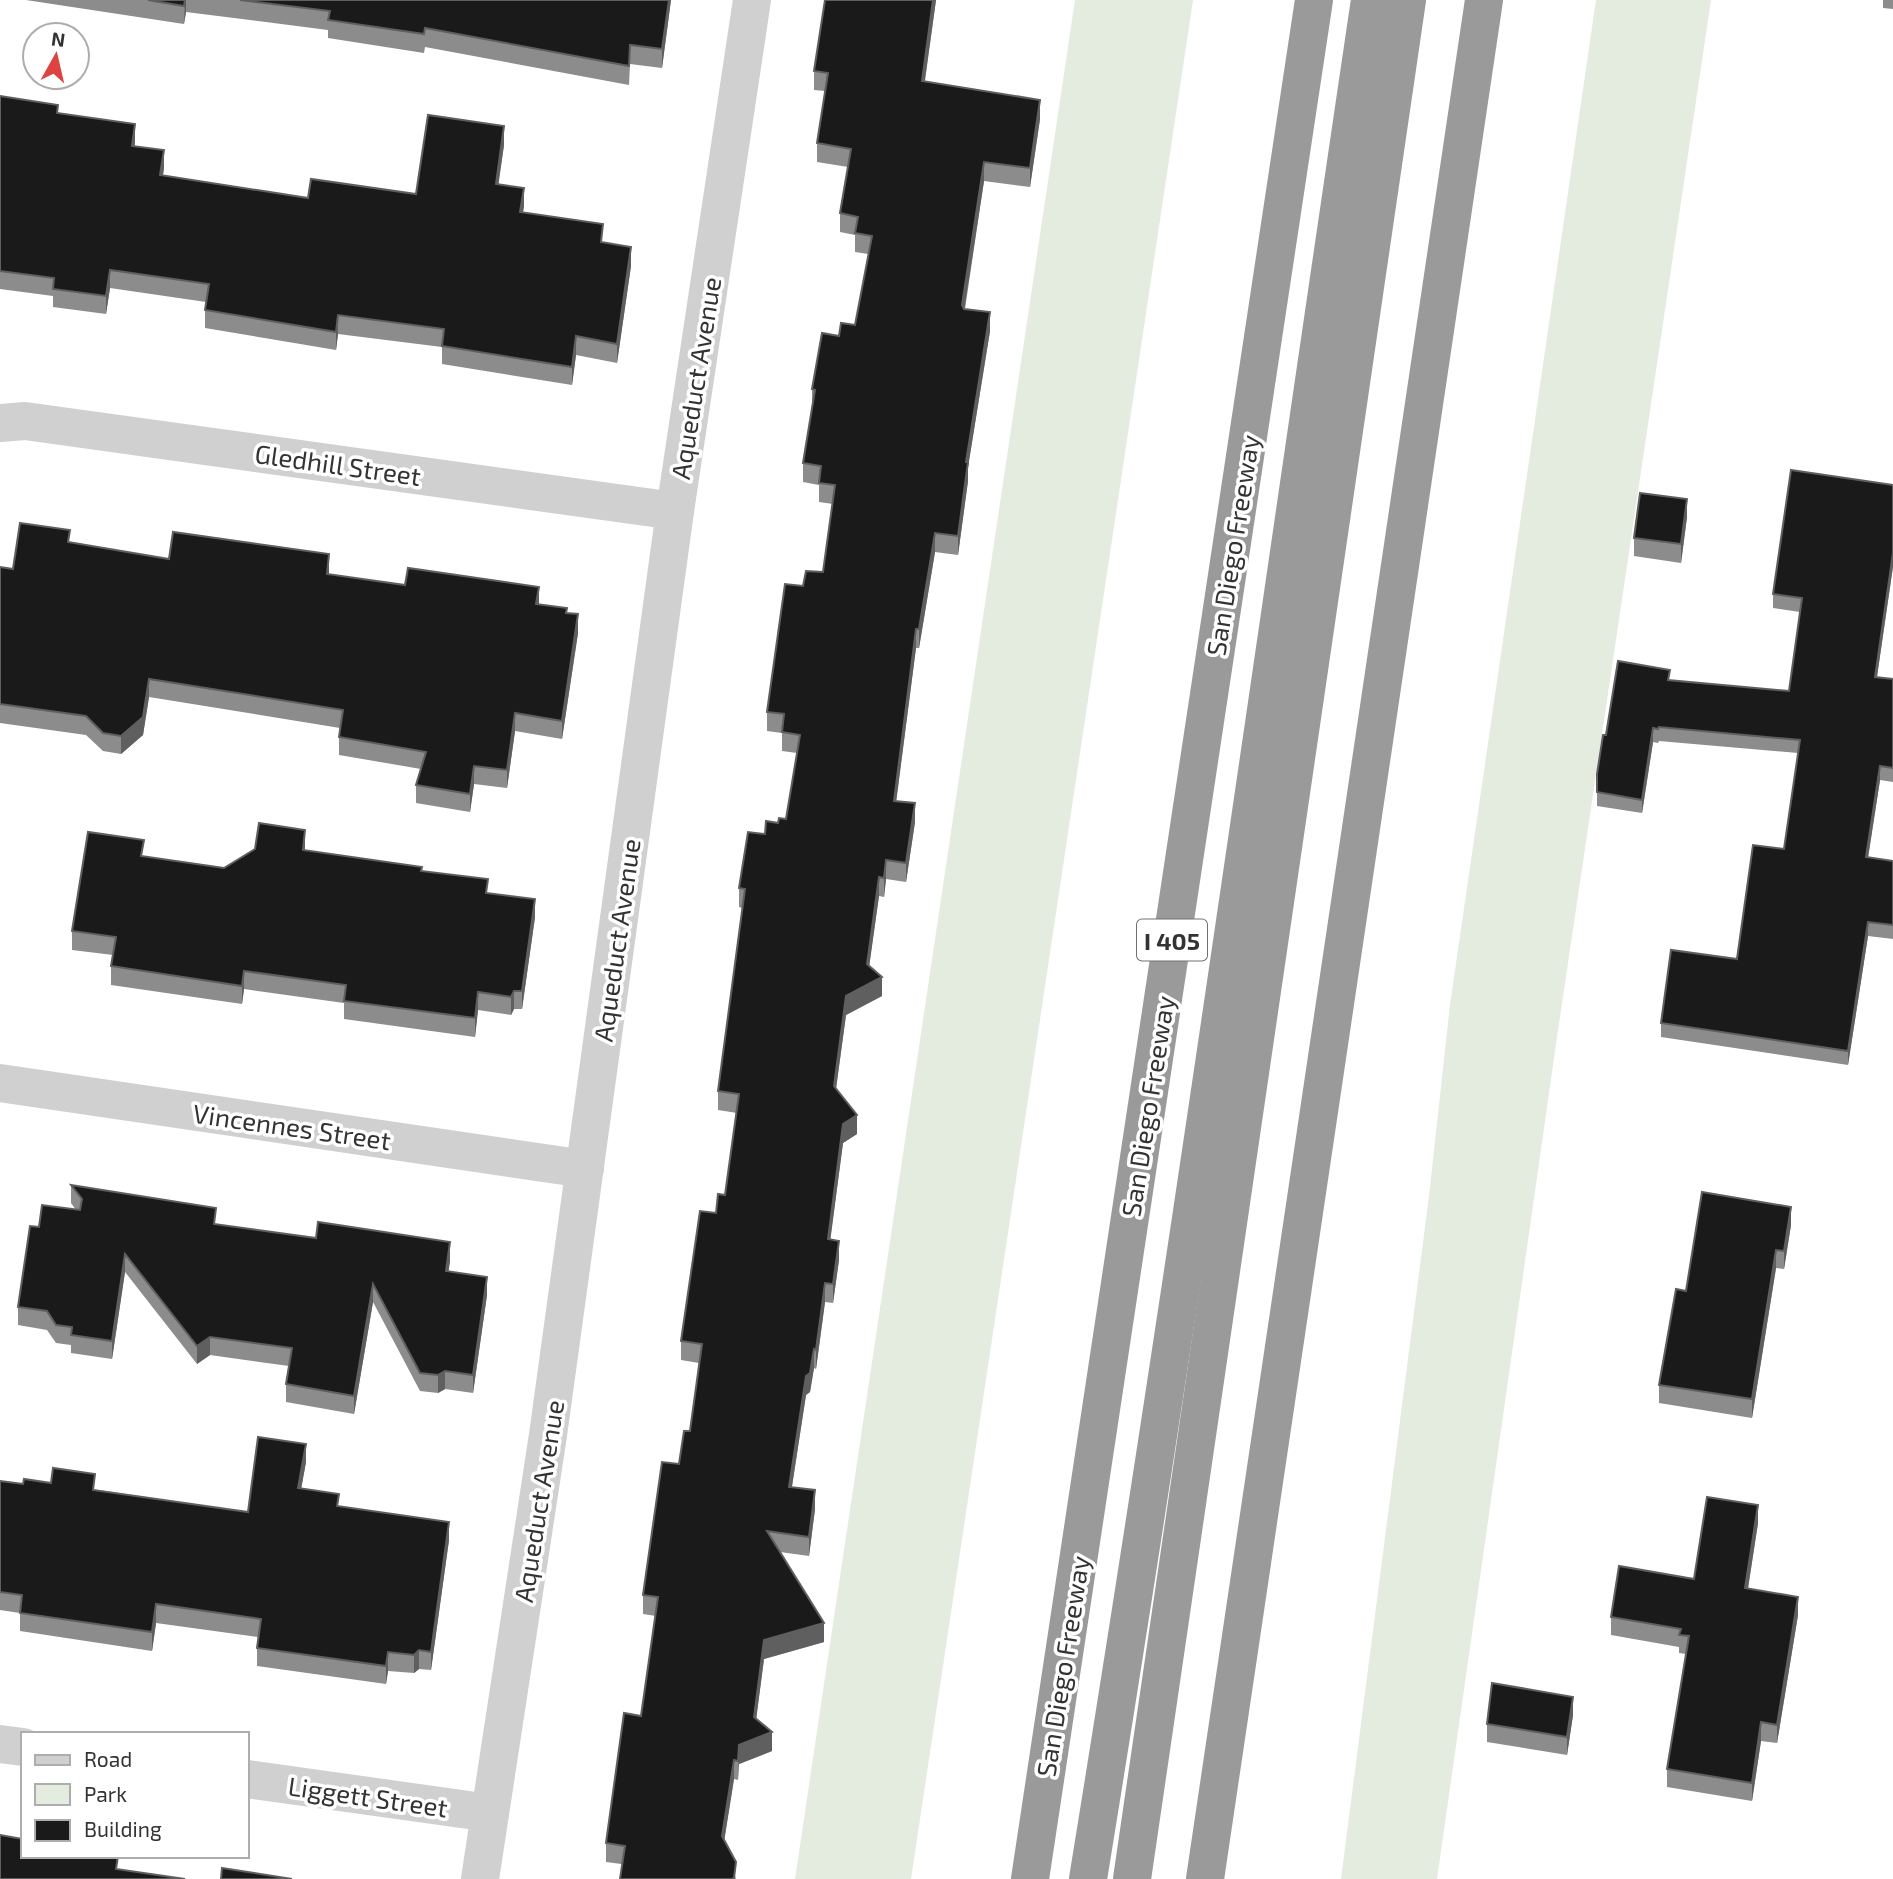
<svg xmlns="http://www.w3.org/2000/svg" width="1893" height="1879" font-family="'Exo 2',sans-serif">
<style>
.green{fill:#e4ebdf}
.lines{fill:none;stroke-linecap:round;stroke-linejoin:round}
.minor{stroke:#d0d0d0;stroke-width:38}
.motorway{stroke:#9a9a9a;stroke-width:38}
.wall{fill:#8c8c8c}
.shaded-wall{fill:#5f5f5f}
.building{fill:#1a1a1a;stroke:#5f5f5f;stroke-width:2}
.labels{text-anchor:middle;dominant-baseline:central;stroke-width:7;stroke-linejoin:round;paint-order:stroke}
.shield{fill:#fff;stroke:#707070;stroke-width:2}
.shield-label{font-size:24px;font-weight:bold;fill:#333}
.street-label{font-size:26px;fill:#333;stroke:#fff}
</style>
<rect width="100%" height="100%" fill="#fff"/>
<g class="green">
<polygon points="1075,0 1193,0 911,1879 795,1879"/>
<polygon points="1596,0 1711,0 1557,1037 1437,1879 1341,1879 1429,1196 1450,1005"/>
</g>
<g class="lines">
<g class="minor">
<polyline points="0,423 25,421 675,511"/>
<polyline points="0,1083 585,1169"/>
<polyline points="0,1744 23,1747"/>
<polyline points="247,1779 490,1813"/>
<polyline points="480,1879 548,1435 675,511 752,0"/>
</g>
<g class="motorway">
<polyline points="1030,1879 1314,0"/>
<path d="M1088,1879c102,-625 189,-1253 282,-1879"/>
<polyline points="1132,1879 1407,0"/>
<polyline points="1205,1879 1484,0"/>
</g>
</g>
<g class="wall">
<polygon points="26,0 671,0 662,68 630,64 629,85 425,47 424,53 328,38 328,30 186,12 184,24"/>
<polygon points="825,0 936,0 925,81 1040,119 1030,187 984,181 965,309 990,331 968,467 968,481 958,555 935,552 919,648 916,648 896,801 915,822 906,882 886,879 884,897 879,896 869,966 882,996 846,1015 836,1088 857,1134 843,1143 830,1240 839,1260 833,1303 825,1302 816,1369 814,1368 810,1392 806,1395 792,1487 815,1509 809,1556 780,1552 824,1642 764,1659 756,1719 772,1751 739,1764 738,1780 734,1779 724,1840 736,1879 606,1862 606,1843 641,1716 656,1616 643,1614 643,1595 679,1464 690,1431 699,1363 681,1360 681,1341 716,1213 725,1195 737,1113 718,1110 718,1091 742,908 739,907 739,888 765,834 778,823 786,819 797,753 782,751 782,733 767,731 767,712 803,586 823,572 833,504 819,502 819,485 803,482 803,463 812,406 812,389 839,336 855,325 868,254 855,252 855,235 840,232 840,213 848,167 817,162 817,143 825,91 814,90 814,71"/>
<polygon points="1883,0 1893,0 1893,9 1883,8"/>
<polygon points="0,96 58,113 135,142 135,146 164,168 163,175 308,198 416,194 504,145 498,184 524,206 523,212 603,243 631,266 617,363 576,355 572,385 442,364 442,347 338,334 336,350 205,328 205,310 206,302 110,288 106,314 53,307 53,296 0,289"/>
<polygon points="1893,485 1893,567 1877,677 1893,679 1893,782 1880,780 1868,857 1893,861 1893,939 1868,936 1848,1065 1661,1037 1661,1023 1737,959 1784,849 1798,753 1659,741 1658,743 1653,742 1642,813 1597,806 1597,774 1606,735 1670,680 1789,691 1800,612 1773,608 1773,594"/>
<polygon points="1687,517 1681,563 1634,556 1634,538"/>
<polygon points="70,542 169,559 329,574 539,604 567,613 578,633 562,739 515,731 507,788 474,784 470,812 416,803 416,785 421,769 339,755 339,737 340,728 149,697 143,735 121,754 103,751 86,735 0,723 0,567 13,569"/>
<polygon points="305,850 422,871 488,893 535,917 522,1009 514,1009 511,1015 478,1010 475,1037 344,1019 344,1003 244,989 242,1004 111,985 111,966 113,955 72,950 72,931 144,856 224,868"/>
<polygon points="71,1185 216,1224 450,1261 448,1272 487,1295 473,1393 445,1389 438,1393 420,1391 373,1302 354,1414 286,1402 286,1384 289,1366 210,1355 197,1364 125,1272 112,1359 71,1353 71,1345 56,1343 47,1330 18,1325 18,1307 39,1227 76,1210 71,1203"/>
<polygon points="1791,1225 1784,1269 1776,1268 1752,1418 1659,1403 1659,1385 1686,1291"/>
<polygon points="306,1462 301,1489 339,1506 449,1540 431,1670 419,1669 414,1673 388,1671 386,1684 257,1666 257,1648 258,1637 156,1623 152,1651 20,1631 20,1613 0,1610 0,1481 23,1484 51,1483 248,1512"/>
<polygon points="1758,1523 1748,1589 1798,1615 1777,1743 1761,1741 1752,1801 1667,1787 1667,1769 1686,1654 1679,1653 1679,1647 1611,1635 1611,1617 1694,1579"/>
<polygon points="1573,1715 1567,1755 1487,1742 1487,1724"/>
</g>
<g class="shaded-wall">
<polygon points="185,0 186,0 186,12 184,24"/>
<polygon points="669,0 671,0 662,68 662,49"/>
<polygon points="933,0 936,0 922,100 922,81"/>
<polygon points="1040,100 1040,119 1030,187 1030,168"/>
<polygon points="135,124 135,142 132,164 132,146"/>
<polygon points="504,126 504,145 496,202 496,184"/>
<polygon points="164,150 164,168 160,193 160,175"/>
<polygon points="984,162 984,181 962,324 962,305"/>
<polygon points="524,188 524,206 520,230 520,212"/>
<polygon points="631,247 631,266 617,363 617,344"/>
<polygon points="110,270 110,288 106,314 106,296"/>
<polygon points="990,312 990,331 968,467 968,481 958,555 958,536 966,462"/>
<polygon points="338,315 338,334 336,350 336,332"/>
<polygon points="576,336 576,355 572,385 572,367"/>
<polygon points="1687,499 1687,517 1681,563 1681,544"/>
<polygon points="935,533 935,552 919,648 919,629"/>
<polygon points="1893,553 1893,566 1875,690 1875,677"/>
<polygon points="329,554 329,573 327,592 327,574"/>
<polygon points="539,587 539,606 536,604"/>
<polygon points="578,614 578,633 562,739 562,721"/>
<polygon points="916,629 916,648 894,819 894,801"/>
<polygon points="149,679 149,697 143,735 121,754 121,736"/>
<polygon points="515,713 515,731 507,788 507,770"/>
<polygon points="1653,728 1653,742 1642,813 1642,800"/>
<polygon points="474,766 474,784 470,812 470,794"/>
<polygon points="1880,766 1880,780 1866,871 1866,857"/>
<polygon points="915,803 915,822 906,882 906,863"/>
<polygon points="305,830 305,848 303,868 303,850"/>
<polygon points="886,860 886,879 884,897 884,878"/>
<polygon points="879,877 879,896 867,982 867,964"/>
<polygon points="535,899 535,917 522,1009 522,991"/>
<polygon points="1868,922 1868,936 1848,1065 1848,1051"/>
<polygon points="244,971 244,989 242,1004 242,986"/>
<polygon points="882,977 882,996 846,1015 834,1104 834,1086 846,996"/>
<polygon points="514,991 514,1009 511,1015 511,997"/>
<polygon points="478,992 478,1010 475,1037 475,1018"/>
<polygon points="857,1115 857,1134 843,1143 828,1258 828,1239 843,1124"/>
<polygon points="1791,1207 1791,1225 1784,1269 1784,1251"/>
<polygon points="839,1241 839,1260 833,1303 833,1284"/>
<polygon points="450,1242 450,1261 446,1290 446,1271"/>
<polygon points="1776,1250 1776,1268 1752,1418 1752,1399"/>
<polygon points="125,1254 125,1272 112,1359 112,1341"/>
<polygon points="487,1277 487,1295 473,1393 473,1375"/>
<polygon points="825,1283 825,1302 816,1369 816,1350"/>
<polygon points="373,1284 373,1302 354,1414 354,1396"/>
<polygon points="210,1337 210,1355 197,1364 197,1346"/>
<polygon points="814,1349 814,1368 810,1392 806,1395 789,1505 789,1487 806,1376"/>
<polygon points="445,1371 445,1389 438,1393 438,1375"/>
<polygon points="306,1444 306,1462 298,1506 298,1488"/>
<polygon points="815,1490 815,1509 809,1556 809,1537"/>
<polygon points="1758,1505 1758,1523 1745,1607 1745,1588"/>
<polygon points="449,1522 449,1540 431,1670 431,1652"/>
<polygon points="1798,1597 1798,1615 1777,1743 1777,1725"/>
<polygon points="156,1604 156,1623 152,1651 152,1632"/>
<polygon points="824,1623 824,1642 764,1659 754,1736 754,1717 764,1640"/>
<polygon points="419,1650 419,1669 414,1673 414,1655"/>
<polygon points="388,1652 388,1671 386,1684 386,1666"/>
<polygon points="1573,1697 1573,1715 1567,1755 1567,1737"/>
<polygon points="1761,1722 1761,1741 1752,1801 1752,1783"/>
<polygon points="772,1732 772,1751 739,1764 738,1780 739,1745"/>
<polygon points="734,1760 734,1779 722,1855 722,1836"/>
</g>
<g class="building">
<polygon points="148,0 185,0 184,6"/>
<polygon points="240,0 669,0 662,49 630,45 629,66 425,28 424,34 328,20 330,11"/>
<polygon points="825,0 933,0 922,81 1040,100 1030,168 984,162 962,305 964,309 990,312 966,462 968,462 958,536 935,533 919,629 916,629 894,801 915,803 906,863 886,860 884,878 879,877 867,964 882,977 846,996 834,1086 857,1115 843,1124 828,1239 839,1241 833,1284 825,1283 816,1350 814,1349 810,1373 806,1376 789,1487 815,1490 809,1537 767,1531 824,1623 764,1640 754,1717 772,1732 739,1745 738,1761 734,1760 722,1836 736,1862 734,1878 732,1879 620,1879 625,1846 606,1843 624,1713 641,1716 658,1597 643,1595 662,1462 679,1464 684,1431 690,1431 702,1344 681,1341 700,1211 716,1213 718,1194 725,1195 739,1094 718,1091 745,889 739,888 748,832 765,834 766,821 778,823 779,818 786,819 800,735 782,732 784,714 767,712 785,584 803,586 806,571 823,572 835,485 819,483 821,466 803,463 815,390 812,389 822,333 839,336 841,323 855,325 872,236 855,233 858,217 840,213 851,149 817,143 828,73 814,71"/>
<polygon points="0,96 58,105 57,113 135,124 132,146 164,150 160,175 308,198 311,179 416,194 428,115 504,126 496,184 524,188 520,212 603,224 601,242 631,247 617,344 576,336 572,367 442,346 444,329 338,315 336,332 205,310 209,284 110,270 106,296 53,289 54,278 0,271"/>
<polygon points="1791,470 1893,485 1893,553 1875,677 1893,679 1893,768 1880,766 1866,857 1893,861 1893,925 1868,922 1848,1051 1661,1023 1671,950 1737,959 1753,845 1784,849 1800,740 1659,727 1658,729 1653,728 1642,800 1597,792 1597,774 1603,735 1606,735 1618,661 1670,670 1668,680 1789,691 1802,598 1773,594"/>
<polygon points="1640,493 1687,499 1681,544 1634,538"/>
<polygon points="20,523 70,530 68,542 169,559 173,532 329,554 327,574 405,585 408,568 539,587 536,604 567,608 566,613 578,614 562,721 515,713 507,770 474,766 470,794 416,785 426,752 339,737 343,710 149,679 143,717 121,736 103,733 86,716 0,704 0,567 13,569"/>
<polygon points="259,823 305,830 303,850 422,867 421,871 488,879 486,893 535,899 522,991 514,991 511,997 478,992 475,1018 344,1001 346,985 244,971 242,986 111,966 116,937 72,931 88,832 144,840 141,856 224,868 255,849"/>
<polygon points="71,1185 216,1208 214,1224 316,1238 318,1222 450,1242 446,1271 487,1277 473,1375 445,1371 438,1375 420,1373 373,1284 354,1396 286,1384 292,1348 210,1337 197,1346 125,1254 112,1341 71,1335 72,1327 56,1325 47,1311 18,1307 30,1226 39,1227 42,1205 80,1210 82,1199"/>
<polygon points="1702,1192 1791,1207 1784,1251 1776,1250 1752,1399 1659,1385 1676,1289 1686,1291"/>
<polygon points="258,1437 306,1444 298,1488 339,1494 337,1506 449,1522 431,1652 419,1650 414,1655 388,1652 386,1666 257,1648 261,1619 156,1604 152,1632 20,1613 22,1595 0,1592 0,1481 23,1484 24,1479 51,1483 53,1468 95,1474 93,1490 248,1512"/>
<polygon points="1707,1497 1758,1505 1745,1588 1798,1597 1777,1725 1761,1722 1752,1783 1667,1769 1689,1636 1679,1635 1681,1629 1611,1617 1619,1566 1694,1579"/>
<polygon points="1492,1683 1573,1697 1567,1737 1487,1724"/>
<polygon points="0,1835 23,1839 23,1856 118,1856 116,1869 185,1879 0,1879"/>
<polygon points="222,1868 292,1879 221,1879"/>
</g>
<g class="labels">
<rect class="shield" x="1137" y="919.5" width="70" height="41" rx="5"/>
<g class="shield-label">
<text x="1172" y="940">I 405</text>
</g>
<g class="street-label">
<text transform="translate(695 378) rotate(-81)">Aqueduct Avenue</text>
<text transform="translate(338 464) rotate(8)">Gledhill Street</text>
<text transform="translate(1232 545) rotate(-81)">San Diego Freeway</text>
<text transform="translate(616 940) rotate(-82)">Aqueduct Avenue</text>
<text transform="translate(1147 1106) rotate(-81)">San Diego Freeway</text>
<text transform="translate(292 1126) rotate(8)">Vincennes Street</text>
<text transform="translate(538 1501) rotate(-81)">Aqueduct Avenue</text>
<text transform="translate(1062 1666) rotate(-81)">San Diego Freeway</text>
<text transform="translate(368 1796) rotate(8)">Liggett Street</text>
</g>
</g>
<rect x="21" y="1732" width="228" height="126" fill="#ffffff" stroke="#adadad" stroke-width="2"/>
<rect x="35" y="1755" width="35" height="10" fill="#d0d0d0" stroke="#adadad" stroke-width="2"/>
<text x="84" y="1767" font-size="21" fill="#333333">Road</text>
<rect x="35" y="1784" width="35" height="21" fill="#e4ebdf" stroke="#adadad" stroke-width="2"/>
<text x="84" y="1802" font-size="21" fill="#333333">Park</text>
<rect x="35" y="1820" width="35" height="21" fill="#1a1a1a" stroke="#adadad" stroke-width="2"/>
<text x="84" y="1837" font-size="21" fill="#333333">Building</text>
<g transform="translate(56 56) rotate(8)"><circle r="33" fill="#ffffff" stroke="#adadad" stroke-width="2"/>
<path d="M0-5L12 26L0 18L-12 26Z" fill="#dd4341"/>
<text y="-10" font-size="19" font-weight="bold" text-anchor="middle" fill="#333333">N</text>
</g>
</svg>
